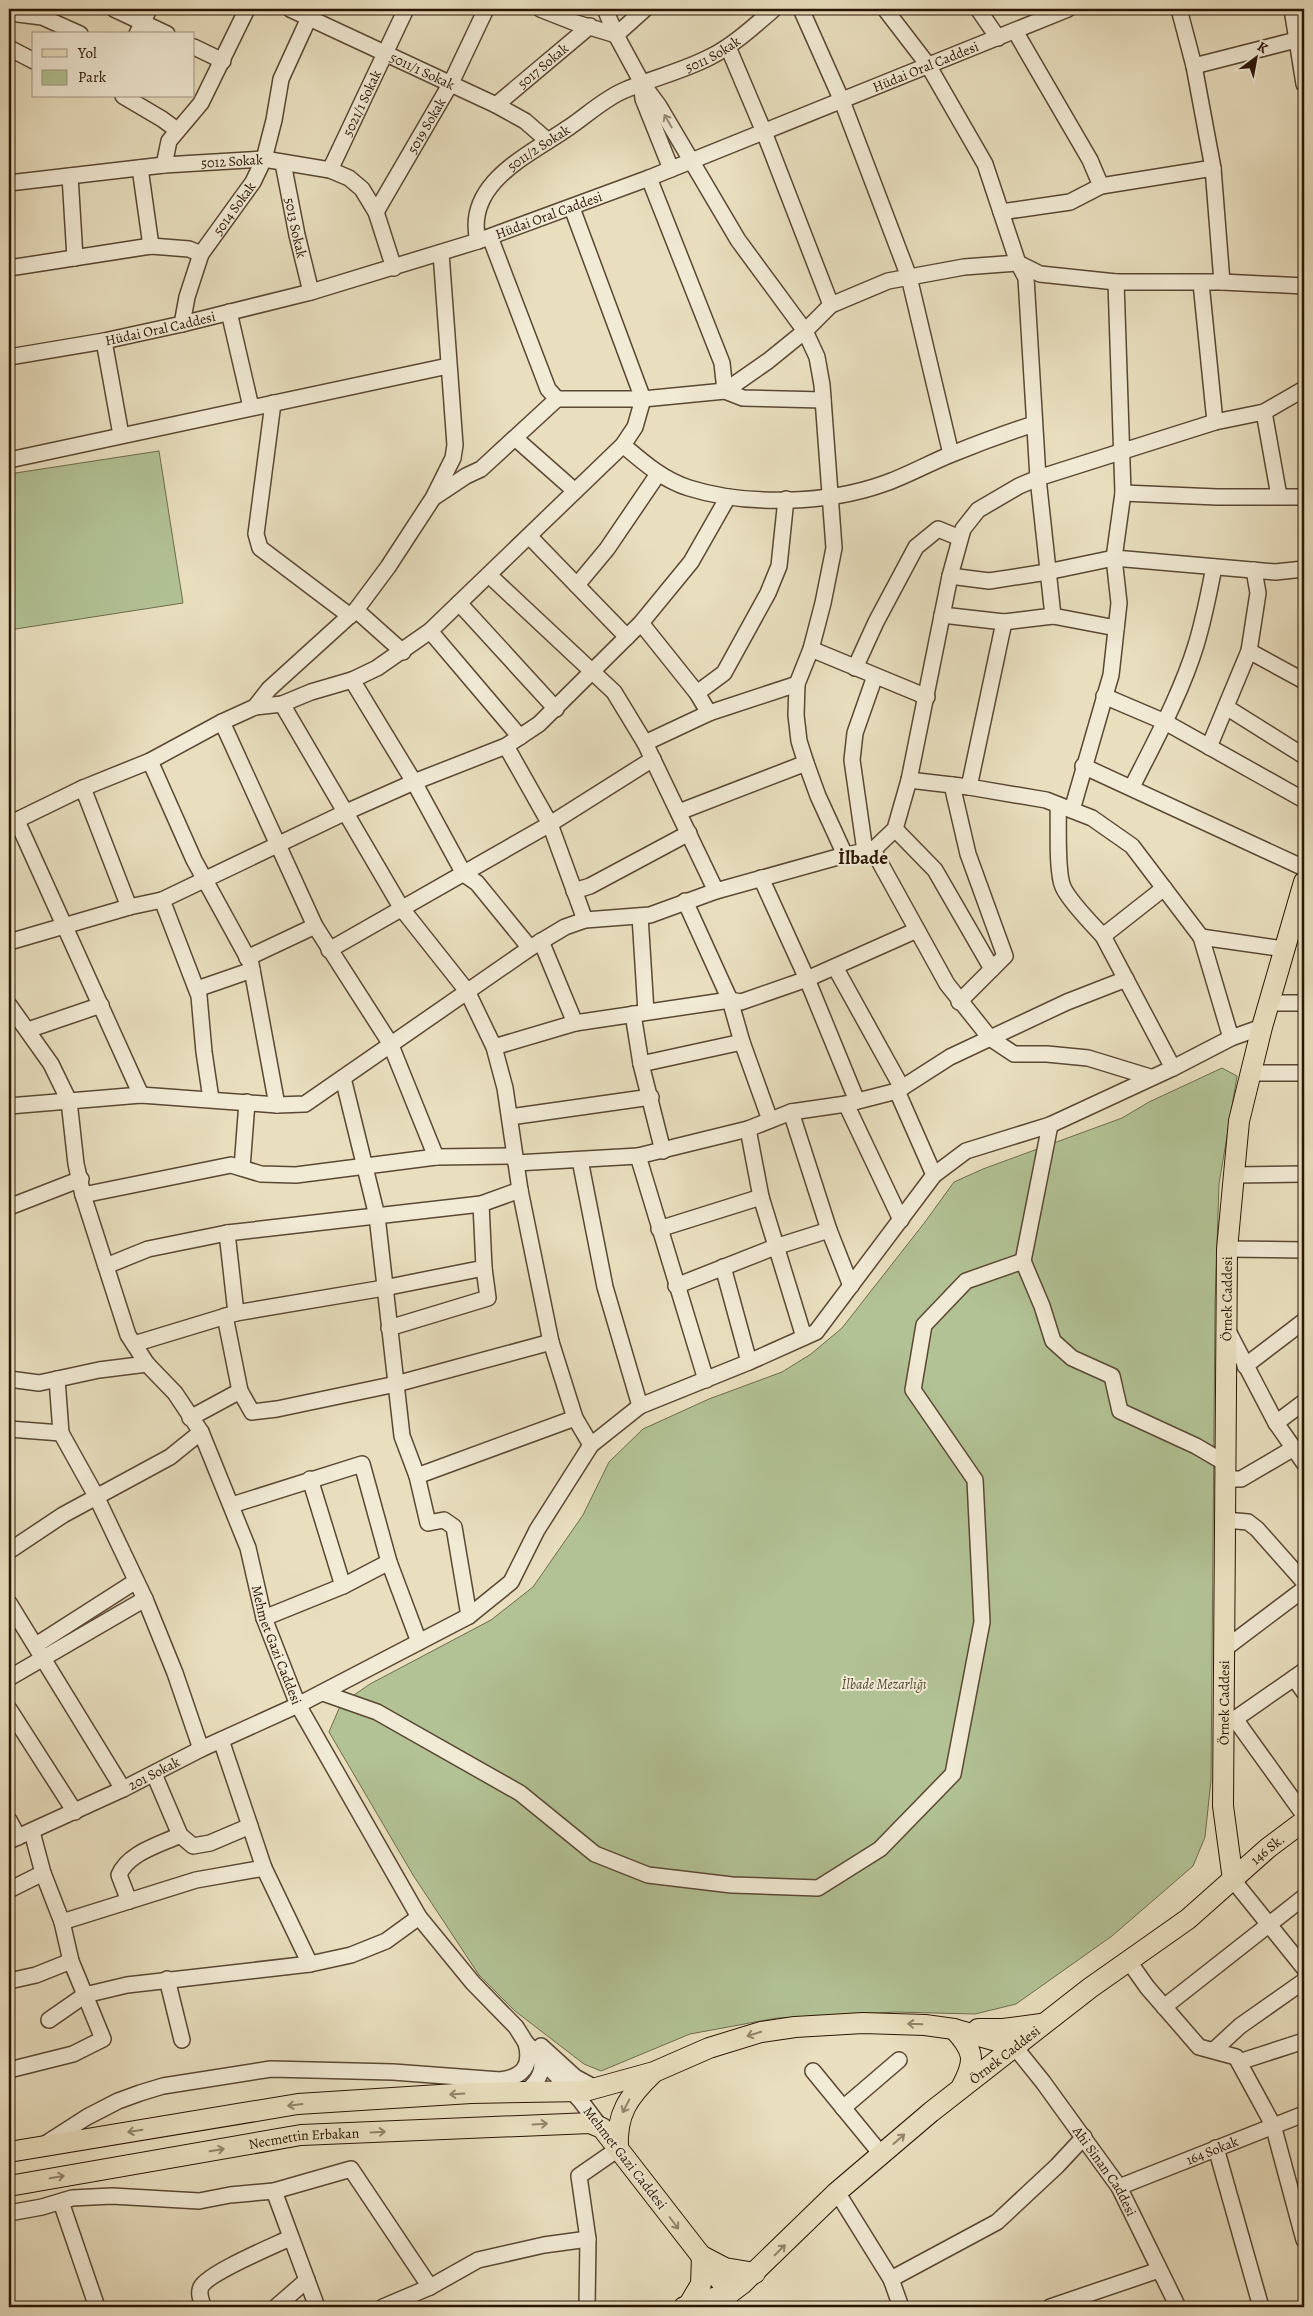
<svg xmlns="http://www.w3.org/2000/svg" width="1313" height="2316" font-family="Alegreya,serif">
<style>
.green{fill:#b2c295;stroke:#6e6c4c}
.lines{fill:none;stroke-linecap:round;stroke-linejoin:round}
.minor-casing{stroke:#5a4833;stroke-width:18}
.major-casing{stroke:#2a1504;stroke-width:22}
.minor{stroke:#f1ead5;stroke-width:15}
.major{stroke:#e9dfbf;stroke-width:20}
.oneway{stroke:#978a77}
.oneway2{stroke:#93846b}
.labels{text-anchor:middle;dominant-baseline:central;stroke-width:4;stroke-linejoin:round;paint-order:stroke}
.street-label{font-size:14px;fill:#2a1504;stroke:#f1ead5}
.park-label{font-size:14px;font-style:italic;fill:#534930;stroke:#f1ead5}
.district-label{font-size:19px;font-weight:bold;fill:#2a1504;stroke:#f1ead5}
</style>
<rect width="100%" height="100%" fill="#e9dfbf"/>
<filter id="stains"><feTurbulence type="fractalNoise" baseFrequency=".004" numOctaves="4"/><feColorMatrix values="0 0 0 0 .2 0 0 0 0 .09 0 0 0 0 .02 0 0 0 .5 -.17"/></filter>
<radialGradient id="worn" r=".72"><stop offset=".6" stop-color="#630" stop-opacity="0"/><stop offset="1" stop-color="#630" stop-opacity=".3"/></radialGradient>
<g class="green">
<polygon points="159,451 183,603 9,630 9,474"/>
<polygon points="1222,1068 1237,1076 1219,1184 1215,1304 1211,1780 1205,1837 1193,1866 1112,1936 1016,2004 975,2014 896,2012 777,2018 690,2034 601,2071 584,2064 515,2011 479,1975 413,1875 329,1732 341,1704 370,1684 491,1620 533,1587 583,1515 609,1462 643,1429 709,1399 782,1372 811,1354 842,1328 925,1222 954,1182 983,1169 1122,1118 1149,1102"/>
</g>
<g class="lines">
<g class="minor-casing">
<g id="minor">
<polyline points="14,9 18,14 42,17 80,34"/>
<polyline points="114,9 167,34"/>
<path id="s1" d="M290,9l206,96 29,16 23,20"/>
<polyline points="540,9 573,22 616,35 645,9"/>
<polyline points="605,9 616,35 642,83 659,106 738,240 805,331 817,357 822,385 834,548 823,603 811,649 797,684 796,715 799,741 806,763 818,796 845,855"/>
<polyline points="801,9 842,101 909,277 951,454"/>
<polyline points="885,9 928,65 985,164 1018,263 1026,278 1038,478 1053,616"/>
<polyline points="978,9 998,38"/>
<polyline points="1179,9 1194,66 1213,168 1222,282"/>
<polyline points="1292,9 1304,84"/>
<polyline points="1015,31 1090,160 1101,186"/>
<polyline points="137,34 149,9"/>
<polyline points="194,47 223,61"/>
<polyline points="728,47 764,132 831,305"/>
<polyline points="9,48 34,61"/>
<polyline points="1194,66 1296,40"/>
<polyline points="642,90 643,99 671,169"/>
<polyline points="123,96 162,119 177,130"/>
<path id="s2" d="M496,105l94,-79"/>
<path id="s3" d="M283,163l14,72 14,57"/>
<polyline points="164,165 169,141 201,103 247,9"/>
<polyline points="140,168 151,246"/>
<path id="s4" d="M330,170l76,-161"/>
<polyline points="70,176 75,258"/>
<polyline points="649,178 722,363 725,391 743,398 823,400"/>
<path id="s5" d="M9,183l155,-18 100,-6 66,11 19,8 13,11 14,23 18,56"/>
<path id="s6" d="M376,212l75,-129 35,-74"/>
<polyline points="1001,212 1070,202 1101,186 1213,168"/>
<path id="s7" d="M478,241c-14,-58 51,-86 90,-113 18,-12 37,-30 57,-38 28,-12 58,-19 85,-33 24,-12 44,-31 64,-48"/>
<polyline points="9,268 151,246 189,249 201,254"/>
<polyline points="1201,283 1215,422"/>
<polyline points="229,312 251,407"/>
<path id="s8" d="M182,324l5,-27 14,-43 52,-72 11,-23 10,-39 7,-41 32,-70"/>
<polyline points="104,341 121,435"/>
<path id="s9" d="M9,357l95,-16 78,-17 129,-32 167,-51 171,-63 419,-169"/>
<polyline points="557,399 643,399 725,391 768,361 805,331 831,305 888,281 964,267 1018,263 1040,274 1116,282 1222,282 1304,286"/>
<polyline points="273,403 256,534 260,548 350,616"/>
<polyline points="1264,412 1279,496"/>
<polyline points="515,438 575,491"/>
<path d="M623,445c20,17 40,35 66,43 57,18 138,16 194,-4 24,-8 46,-21 69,-30 27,-11 54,-21 82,-30"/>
<polyline points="9,460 448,366"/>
<polyline points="1123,493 1217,497 1304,497"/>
<polyline points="436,496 466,476 481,469 557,399 548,389 490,237"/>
<polyline points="529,536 627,637"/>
<polyline points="489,575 614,692 645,743 716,891"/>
<polyline points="950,576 989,581 1047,572 1114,558 1275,572 1304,569"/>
<polyline points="577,585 607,549 658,474"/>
<polyline points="459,603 556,709"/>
<polyline points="356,610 403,652"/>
<polyline points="942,615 1004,622 1053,616 1116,628"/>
<polyline points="641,623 697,693 709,713"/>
<polyline points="430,631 520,737"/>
<polyline points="811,649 927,697"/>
<polyline points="1249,651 1304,681"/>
<polyline points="855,668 876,622 916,547 938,529 960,538"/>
<polyline points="352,680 414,782 464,874 477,883 530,948"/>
<polyline points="697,693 724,673 768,593 779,566 786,499"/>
<polyline points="1104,696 1165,722 1304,800"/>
<polyline points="282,704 402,909 467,991 494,1047 505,1088 520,1190 551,1342 575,1418 591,1445"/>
<polyline points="255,707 282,704 311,692 352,680 377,668 430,631 623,445 635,427 643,399 572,208"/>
<polyline points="1226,707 1304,756"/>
<polyline points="222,722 315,926 390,1043 436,1157"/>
<polyline points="645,743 709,713 797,684"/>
<polyline points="506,746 550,824 585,920"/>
<polyline points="1209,747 1249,651 1258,593 1254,570"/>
<polyline points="150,761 194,860 251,964 277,1105"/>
<polyline points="1083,766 1304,868"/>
<polyline points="909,780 969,787 1046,800 1092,818 1132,846 1201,937 1231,1038"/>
<polyline points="952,785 968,854 1005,956 959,1002"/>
<polyline points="969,787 1004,622"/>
<path d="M1132,787c23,-46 49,-93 64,-142 8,-26 13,-52 18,-78"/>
<polyline points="83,788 129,907"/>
<path d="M1058,805c1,18 -2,66 5,82 6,14 29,37 40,49l70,132"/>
<polyline points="1072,810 1111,675 1119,603 1114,558 1123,493 1116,282"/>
<polyline points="679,812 806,763"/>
<polyline points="17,821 141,1095"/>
<polyline points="9,824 83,788 150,761 222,722 255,707 269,689 356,610 388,567 433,498 453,458 455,445 441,253"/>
<polyline points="895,829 935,870 992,969"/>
<polyline points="873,850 947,984 990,1038 1014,1054 1047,1054 1088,1058 1150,1077"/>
<polyline points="865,851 852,760 855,733 875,676"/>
<polyline points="761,878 807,979 857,1101"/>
<polyline points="574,891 590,886 689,833"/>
<polyline points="162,900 199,996 204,1052 211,1099"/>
<polyline points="685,901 730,1000 742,1042 770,1120"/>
<polyline points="640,916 646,1012"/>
<polyline points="1103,936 1164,888"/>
<polyline points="1201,937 1284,949"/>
<polyline points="541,941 575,1023"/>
<polyline points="9,942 129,907 162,900 344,813 414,782 506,746 539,724 641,623 691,562 728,497"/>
<polyline points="329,950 550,824 653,759"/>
<polyline points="247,958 315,926"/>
<polyline points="835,967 902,1088"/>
<polyline points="197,989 252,970"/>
<polyline points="1269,1003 1304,1003"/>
<path id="s10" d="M9,1005l42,59 18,37 7,63 7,31 45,140 19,29 28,29 26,39 47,116 16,70 34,87 121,212 54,66 43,44 10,16 54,57 21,28"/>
<polyline points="633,1014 641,1064 663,1151"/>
<polyline points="28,1030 101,1005"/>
<polyline points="494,1047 575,1023 730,1000 741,1002 807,979 917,930"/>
<polyline points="641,1064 742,1042"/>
<polyline points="1251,1073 1304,1073"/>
<polyline points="343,1078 377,1216 402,1436 417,1476 428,1523 444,1520 454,1527 469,1616"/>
<polyline points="897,1091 934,1175"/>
<polyline points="846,1104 901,1220"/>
<polyline points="9,1106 141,1095 277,1105 305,1104 530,948 565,927 585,920 650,915 716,891 845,855 873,850 895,829 909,780 950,576 963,529 978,510 1019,486 1038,478 1215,422 1264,412 1304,389"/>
<polyline points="791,1112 829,1230 851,1286"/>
<polyline points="510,1117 651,1097"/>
<polyline points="748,1129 761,1197 804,1337"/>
<polyline points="638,1156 706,1380"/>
<polyline points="580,1160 605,1287 640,1406"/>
<polyline points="516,1163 638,1156 748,1129 791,1112 846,1104 897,1091 950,1057 1067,1002 1126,979"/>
<polyline points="242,1168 247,1102"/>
<polyline points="1234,1175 1304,1174"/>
<polyline points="83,1195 231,1165 261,1174 296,1175 436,1157 514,1156"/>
<polyline points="9,1207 81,1179"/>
<polyline points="659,1229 761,1197"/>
<polyline points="227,1233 236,1313"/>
<polyline points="1227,1249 1304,1250"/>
<polyline points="1023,1261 1042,1306 1053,1341 1072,1358 1112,1376 1120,1411 1196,1446 1225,1463"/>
<polyline points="106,1266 148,1249 227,1233 481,1204 520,1190"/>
<polyline points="723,1267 749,1362"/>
<polyline points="676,1286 775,1247 829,1230"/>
<polyline points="225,1316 240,1391"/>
<polyline points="389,1328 488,1298 484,1268"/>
<polyline points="1228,1331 1276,1423 1304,1463"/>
<polyline points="134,1344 236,1313 384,1288 484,1268 481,1204"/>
<polyline points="1245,1366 1304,1321"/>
<polyline points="9,1379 39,1383 99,1370 147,1364"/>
<polyline points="57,1379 61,1433 96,1496 145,1599 175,1673 201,1749"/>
<polyline points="190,1418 240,1391 252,1412 277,1409 396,1384 551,1342"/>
<polyline points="1276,1423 1304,1402"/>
<polyline points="9,1429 61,1433"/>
<polyline points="417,1476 575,1418"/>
<polyline points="310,1479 343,1586"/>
<polyline points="1225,1479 1241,1479 1294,1448"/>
<polyline points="232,1505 362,1464 389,1562 419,1642"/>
<polyline points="1225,1520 1248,1522 1257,1529 1304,1582"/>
<polyline points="9,1551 63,1515 170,1457 201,1432"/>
<polyline points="9,1603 123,1789"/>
<polyline points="264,1618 343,1586 389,1562"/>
<polyline points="36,1645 136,1581"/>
<polyline points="1223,1650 1304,1589"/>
<polyline points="9,1678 145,1599"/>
<polyline points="1294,1678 1304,1692"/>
<polyline points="323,1693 377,1712 520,1793 595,1854 648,1875 732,1885 818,1888 880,1849 953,1774 982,1622 975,1480 913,1390 924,1325 966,1281 1023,1261 1050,1125"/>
<polyline points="9,1709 75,1812"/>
<polyline points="1226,1719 1235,1719 1304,1671"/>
<polyline points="1235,1719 1304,1815"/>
<polyline points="221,1740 250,1826"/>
<polyline points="154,1774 180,1835 193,1846 210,1843 250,1826 264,1868"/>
<polyline points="9,1820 18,1837"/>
<polyline points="32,1832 43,1873 62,1922 71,1961 85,1995 127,1985 310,1964 351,1955 386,1941 419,1917"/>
<path id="s11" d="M9,1841l114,-52 78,-40 97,-44 171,-89 42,-34 26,-52 54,-85 49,-39 109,-44 67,-30 118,-157 32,-24 84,-26 123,-57 58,-30 31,-11"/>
<polyline points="1233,1880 1304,1968"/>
<polyline points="9,1890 43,1873"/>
<path d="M129,1901l-10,-26c9,-22 40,-30 61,-40"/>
<polyline points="62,1922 196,1880 264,1868 310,1964"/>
<polyline points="1128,1960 1147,1987 1199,2047 1236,2057 1273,2125 1304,2240"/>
<polyline points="167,1979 182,2040"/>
<polyline points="9,1981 36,1975 71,1961"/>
<polyline points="1164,2007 1304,1897"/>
<polyline points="541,2046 575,2077 597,2089"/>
<path id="s12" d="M1014,2046l29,36 76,105 59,120"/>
<polyline points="1214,2050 1240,2026 1304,1981"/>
<polyline points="1239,2062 1304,2041"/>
<polyline points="9,2070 73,2054 103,2039 85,1995 49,2020"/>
<polyline points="813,2071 881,2154"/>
<path d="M524,2092c11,-6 21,-20 17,-33"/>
<polyline points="843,2108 899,2060"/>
<path d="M45,2144l42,-27 31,-16 22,-8 23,-7 108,-17 122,3 107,8c23,-3 32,-14 26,-37"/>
<polyline points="1216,2148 1261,2307"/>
<path id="s13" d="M1119,2187l185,-73"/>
<polyline points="274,2191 317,2307"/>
<polyline points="837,2192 891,2279 901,2307"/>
<polyline points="61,2202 97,2307"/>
<polyline points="9,2213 42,2207 72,2198 112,2196 199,2201 230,2195 274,2191 351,2169 430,2287"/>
<polyline points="891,2279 997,2222 1057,2166 1084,2137"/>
<path d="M201,2307l2,-1c-2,-6 -5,-12 -2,-19 7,-14 72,-41 89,-49"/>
<polyline points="276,2307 307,2280"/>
<polyline points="383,2307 430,2287 478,2260 544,2245 588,2239"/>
<polyline points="587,2307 588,2239 579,2176 618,2149"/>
<polyline points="1050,2307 1159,2270"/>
</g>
</g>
<g class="major-casing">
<g id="major">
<path id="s14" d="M1233,1880l-10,-74 4,-557 12,-128 23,-94 42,-145"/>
<path d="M954,2029c20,22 22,31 8,57"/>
<polyline points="978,2029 1003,2029 1041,2024"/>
<path d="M618,2149c-2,-35 10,-52 35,-76"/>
<polyline points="9,2152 298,2104 471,2093 585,2091 654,2072 709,2048 761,2032 795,2027 863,2023 925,2025 954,2029 1014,2046"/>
<path id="s15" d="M9,2186l292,-51 289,-12 12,5 128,165"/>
<polyline points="704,2257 725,2268 755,2273"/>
<polyline points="688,2306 701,2284 702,2256"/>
<path id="s16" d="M684,2307l46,-14 12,-9 95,-92 94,-80 159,-124 98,-69 80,-71 36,-27"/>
</g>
</g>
<use href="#minor" class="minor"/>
<use href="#major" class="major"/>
</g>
<defs><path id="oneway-shaft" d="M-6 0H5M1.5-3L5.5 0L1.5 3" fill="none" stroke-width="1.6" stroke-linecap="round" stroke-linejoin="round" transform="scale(1.25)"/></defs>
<use class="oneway" href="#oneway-shaft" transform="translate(668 121) rotate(-120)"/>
<g class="oneway2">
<use href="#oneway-shaft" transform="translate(915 2024) rotate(-178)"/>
<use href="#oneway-shaft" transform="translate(754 2034) rotate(163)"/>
<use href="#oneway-shaft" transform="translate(457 2094) rotate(176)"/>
<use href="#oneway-shaft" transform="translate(295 2105) rotate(173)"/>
<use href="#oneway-shaft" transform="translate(626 2106) rotate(117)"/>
<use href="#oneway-shaft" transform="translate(540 2124) rotate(-3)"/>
<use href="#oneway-shaft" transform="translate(135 2131) rotate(171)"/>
<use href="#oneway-shaft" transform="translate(378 2132) rotate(-3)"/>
<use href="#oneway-shaft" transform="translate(899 2139) rotate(-41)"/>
<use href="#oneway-shaft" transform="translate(217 2150) rotate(-10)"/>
<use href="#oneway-shaft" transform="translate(57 2177) rotate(-10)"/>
<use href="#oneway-shaft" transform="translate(674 2223) rotate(53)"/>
<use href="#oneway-shaft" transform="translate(780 2250) rotate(-45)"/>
</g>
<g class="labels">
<g class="street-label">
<text stroke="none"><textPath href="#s7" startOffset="319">5011 Sokak</textPath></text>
<text stroke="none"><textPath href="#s2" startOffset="61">5017 Sokak</textPath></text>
<text stroke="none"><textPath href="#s9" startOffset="964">Hüdai Oral Caddesi</textPath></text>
<text stroke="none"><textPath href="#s1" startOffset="146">5011/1 Sokak</textPath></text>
<text stroke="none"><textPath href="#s4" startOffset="74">5021/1 Sokak</textPath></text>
<text stroke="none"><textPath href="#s6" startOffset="100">5019 Sokak</textPath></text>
<text stroke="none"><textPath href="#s7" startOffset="120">5011/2 Sokak</textPath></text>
<text stroke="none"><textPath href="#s5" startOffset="224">5012 Sokak</textPath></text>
<text stroke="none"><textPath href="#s8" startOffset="129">5014 Sokak</textPath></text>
<text stroke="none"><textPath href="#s9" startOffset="559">Hüdai Oral Caddesi</textPath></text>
<text stroke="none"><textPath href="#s3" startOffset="66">5013 Sokak</textPath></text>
<text stroke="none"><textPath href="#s9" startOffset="154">Hüdai Oral Caddesi</textPath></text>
<text stroke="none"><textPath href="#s14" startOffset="582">Örnek Caddesi</textPath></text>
<text stroke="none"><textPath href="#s10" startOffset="704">Mehmet Gazi Caddesi</textPath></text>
<text stroke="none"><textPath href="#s14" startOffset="178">Örnek Caddesi</textPath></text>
<text stroke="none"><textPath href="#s11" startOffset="160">201 Sokak</textPath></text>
<text stroke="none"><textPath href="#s16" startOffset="746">146 Sk.</textPath></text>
<text stroke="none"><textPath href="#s16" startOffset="412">Örnek Caddesi</textPath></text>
<text stroke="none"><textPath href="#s15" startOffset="299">Necmettin Erbakan</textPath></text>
<text stroke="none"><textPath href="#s13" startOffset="100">164 Sokak</textPath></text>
<text transform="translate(625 2158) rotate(52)">Mehmet Gazi Caddesi</text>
<text stroke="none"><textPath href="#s12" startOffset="155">Ahi Sinan Caddesi</textPath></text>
</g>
<g class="park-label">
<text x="884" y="1684">İlbade Mezarlığı</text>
</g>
<g class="district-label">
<text x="863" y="858">İlbade</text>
</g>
</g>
<rect width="1313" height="2316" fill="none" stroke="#e9dfbf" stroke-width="30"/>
<rect x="10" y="10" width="1293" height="2296" fill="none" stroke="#2a1504" stroke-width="2.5"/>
<rect x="15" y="15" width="1283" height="2286" fill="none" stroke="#2a1504"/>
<rect x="32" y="32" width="162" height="65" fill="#f1ead5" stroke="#a19581"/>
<rect x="42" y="49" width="25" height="8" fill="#e9dfbf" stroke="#a19581"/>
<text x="78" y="58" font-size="15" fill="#2a1504">Yol</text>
<rect x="42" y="70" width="25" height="15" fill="#b2c295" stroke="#a19581"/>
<text x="78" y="82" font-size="15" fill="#2a1504">Park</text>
<g transform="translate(1256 58) rotate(32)" stroke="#f1ead5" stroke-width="4" paint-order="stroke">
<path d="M0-4L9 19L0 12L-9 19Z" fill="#2a1504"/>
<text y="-8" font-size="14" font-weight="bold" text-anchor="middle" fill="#2a1504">K</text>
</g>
<rect width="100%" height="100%" filter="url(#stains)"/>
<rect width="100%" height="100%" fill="url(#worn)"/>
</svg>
